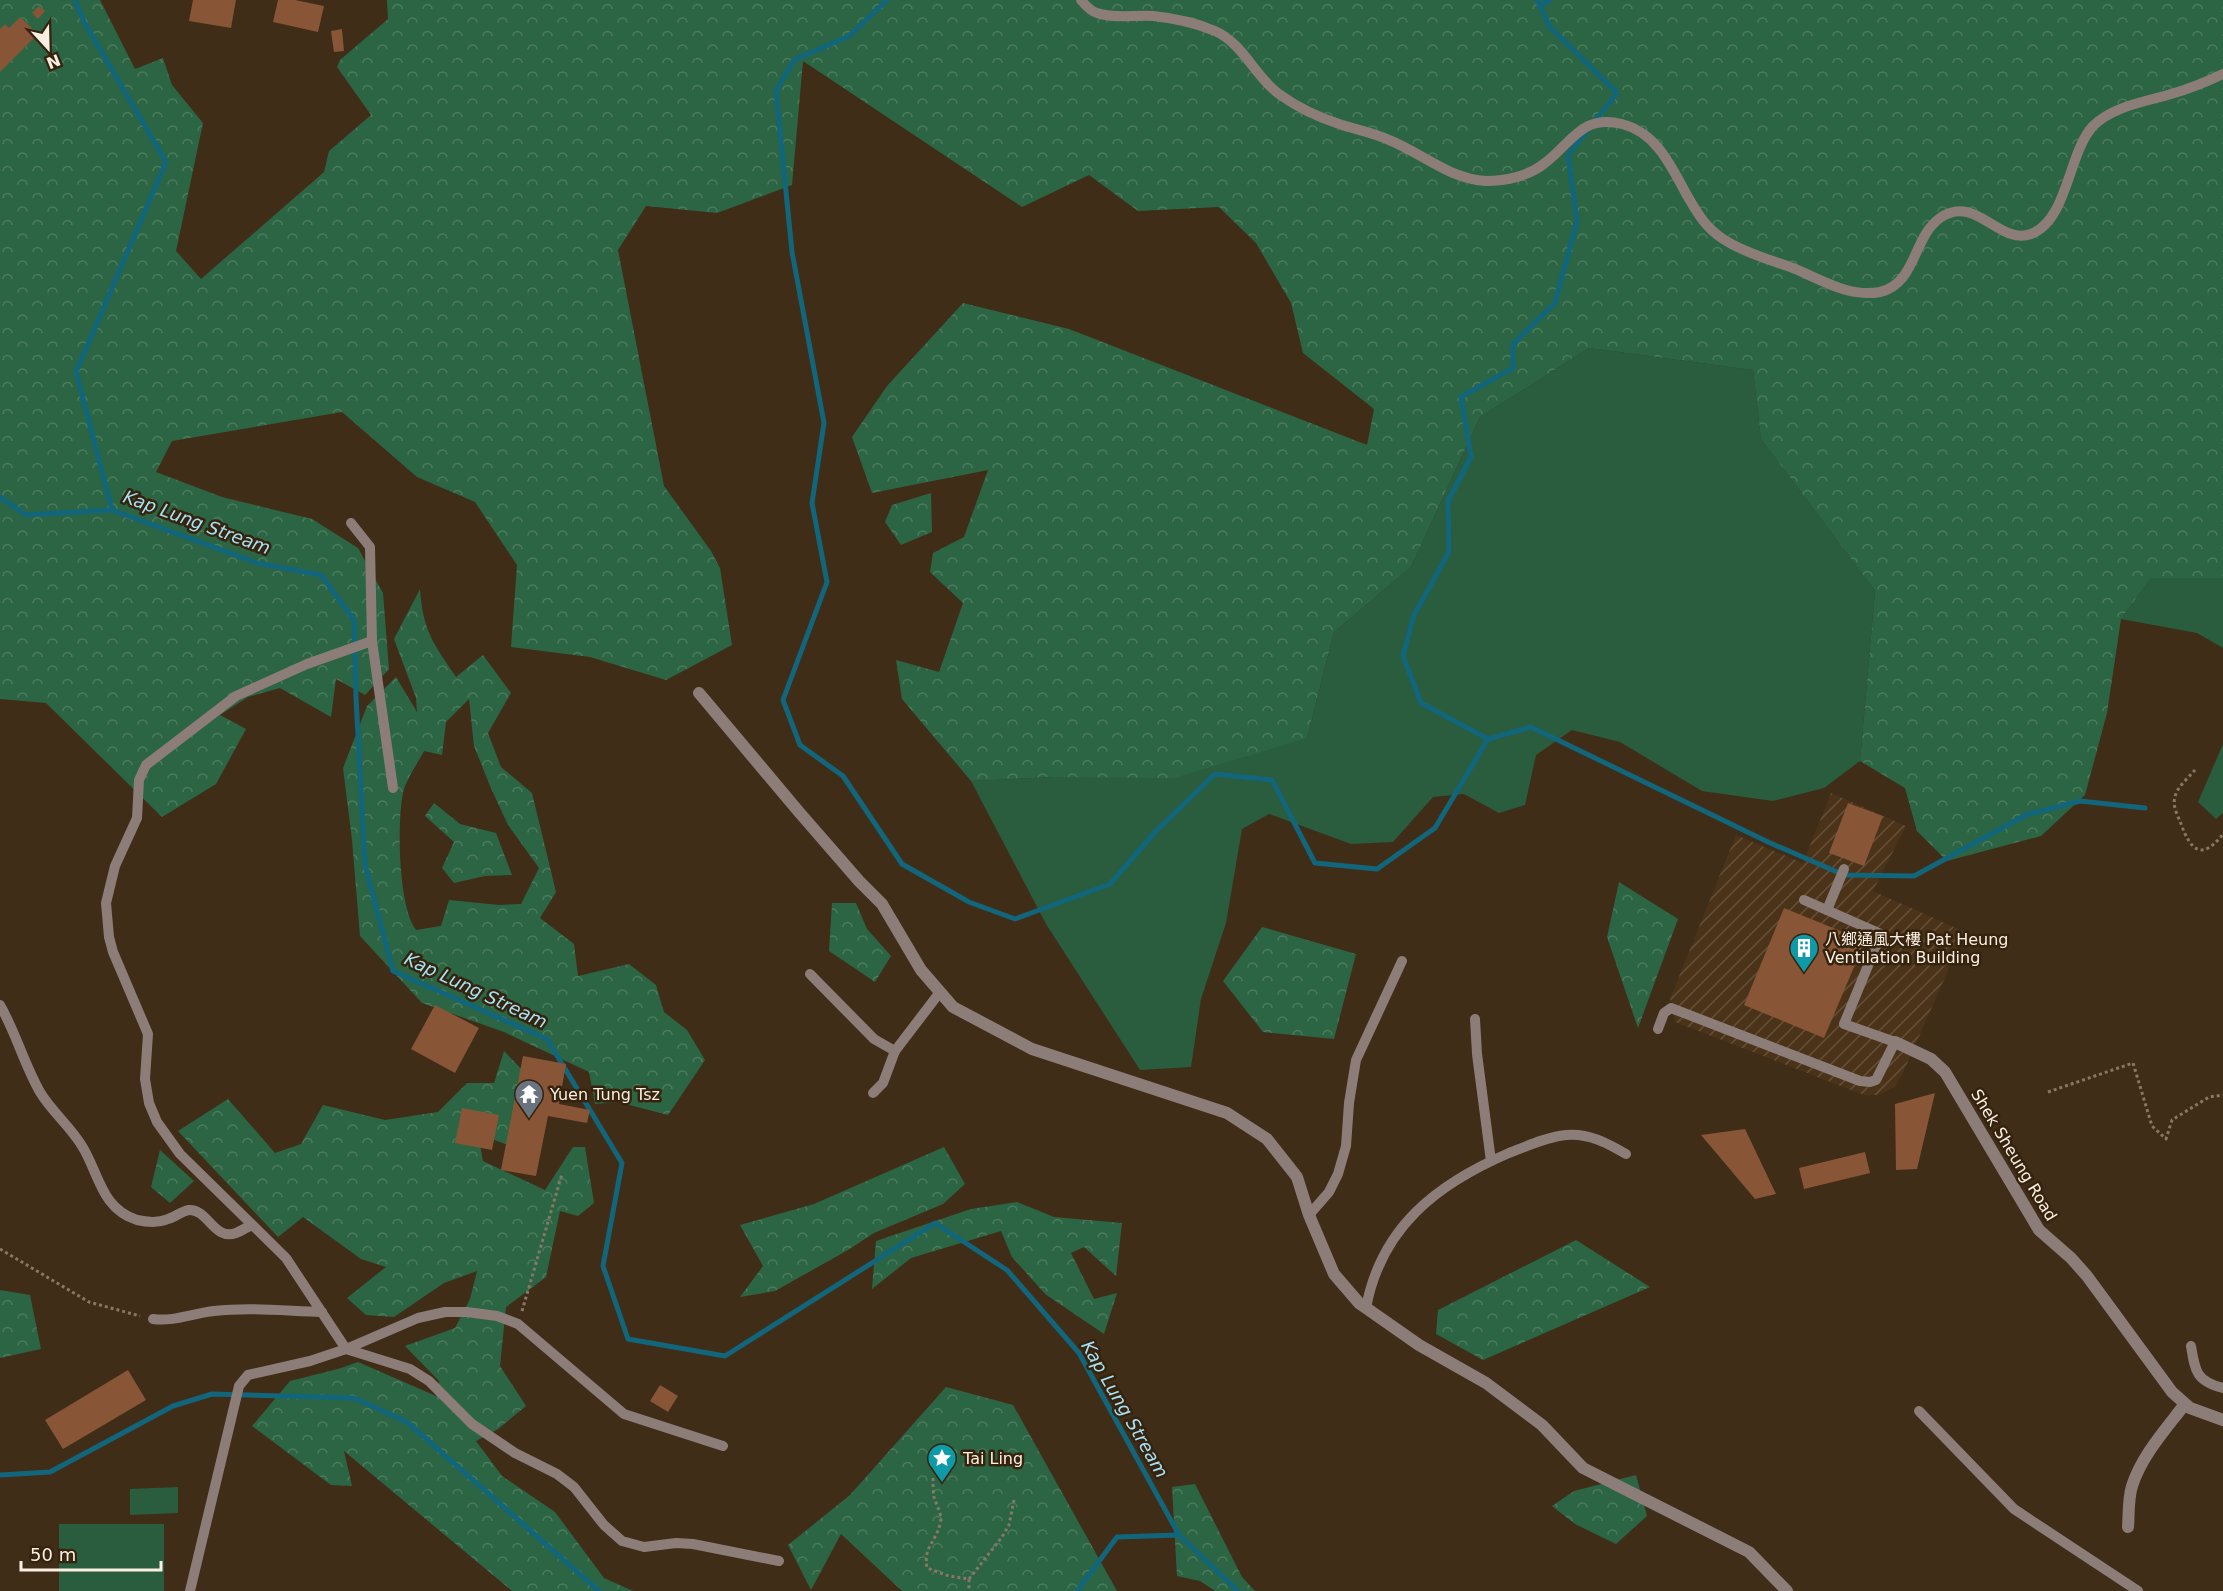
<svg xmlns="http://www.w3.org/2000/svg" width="2223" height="1591" font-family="'DejaVu Sans','Noto Sans TC',sans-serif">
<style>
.industrial{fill:url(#industrial-furrows)}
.green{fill:#2a5c3e}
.forest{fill:url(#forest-crowns);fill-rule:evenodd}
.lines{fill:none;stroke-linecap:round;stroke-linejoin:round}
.stream{stroke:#12667c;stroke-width:5}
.building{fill:#885537}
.path{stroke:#877765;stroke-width:3;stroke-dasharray:3 3;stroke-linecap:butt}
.lane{stroke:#8c7d79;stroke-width:10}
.street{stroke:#8c7d79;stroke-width:12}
.labels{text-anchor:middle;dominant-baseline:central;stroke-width:5;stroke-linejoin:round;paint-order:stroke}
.poi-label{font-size:16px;fill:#fbefe2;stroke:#35230e;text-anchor:start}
.street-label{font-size:16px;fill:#fbefe2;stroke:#35230e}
.water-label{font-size:18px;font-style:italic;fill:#a6e2f6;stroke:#35230e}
</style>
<defs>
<pattern id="industrial-furrows" width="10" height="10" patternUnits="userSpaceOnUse" patternTransform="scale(1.5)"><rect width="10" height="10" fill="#4a3318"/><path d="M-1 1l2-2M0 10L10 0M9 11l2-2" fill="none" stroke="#655139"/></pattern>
<pattern id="forest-crowns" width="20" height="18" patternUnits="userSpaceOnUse" patternTransform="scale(1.5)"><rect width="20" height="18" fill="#2c6543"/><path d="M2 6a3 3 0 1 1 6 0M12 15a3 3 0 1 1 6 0" fill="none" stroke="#4c7b5e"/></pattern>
</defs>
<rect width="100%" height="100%" fill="#3f2d18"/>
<polygon class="industrial" points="1831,793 1906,826 1873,891 1965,932 1902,1075 1895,1087 1878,1095 1864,1095 1675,1022 1670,999 1736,835 1803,863"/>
<g class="green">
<polygon points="1589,348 1753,370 1761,439 1875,591 1860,761 1824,788 1773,801 1702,791 1620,742 1572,730 1536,755 1525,805 1499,813 1464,794 1433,797 1393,842 1351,844 1269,814 1242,829 1226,923 1201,999 1191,1067 1140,1070 1046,924 971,781 1053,777 1307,738 1334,632 1411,567 1480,417"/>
<polygon points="2151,578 2223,578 2223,648 2197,633 2121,619"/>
<polygon points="2223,744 2223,813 2216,819 2198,802"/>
<polygon points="178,1487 178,1513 130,1515 130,1489"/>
<rect x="59" y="1524" width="105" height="67"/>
</g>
<g class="forest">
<polygon points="0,0 100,0 135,69 163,58 172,85 203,123 176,251 201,279 324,172 329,151 371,115 337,67 340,60 388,19 387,0 2223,0 2223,578 2151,578 2121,619 2107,713 2085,795 2041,836 1947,861 1917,831 1905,788 1860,761 1875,591 1761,439 1753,370 1589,348 1480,417 1411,567 1334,632 1307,738 1174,778 1053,777 971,781 902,699 896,660 939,672 963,603 930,572 933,553 964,537 988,470 872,493 852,437 887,386 963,303 1069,329 1367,445 1374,409 1303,353 1291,303 1256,243 1219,207 1138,211 1089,175 1022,207 803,61 792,185 717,213 646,206 618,250 664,486 711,551 720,568 732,645 666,680 590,657 511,647 517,565 475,502 417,477 342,412 172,441 156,472 222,497 312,519 358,548 383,593 389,669 365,695 336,679 331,717 280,688 248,697 220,715 246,729 216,784 162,817 46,703 0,699"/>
<polygon points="931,493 932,532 901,545 885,522 892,505"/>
<path d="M420,589c3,42 13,54 36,88l27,-22 28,38 -23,40 13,34 31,26 24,99 -16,26 34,26 4,32 51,-12 27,21 8,27 23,18 18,30 -37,55 -50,-13 -23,2 -6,-32 -85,-40 -82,-29 -62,-67 -8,-96 -9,-72 24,-62 29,-29 21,35 -1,-14 -22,-59zM469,699l5,47 16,40 18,39 31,43 -18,36 -22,1 -50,-5 -8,26 -25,4c-18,-24 -19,-107 -13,-137 3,-14 15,-30 21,-42l18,4 4,-33z"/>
<polygon points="434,803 460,824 496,833 512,875 485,876 454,883 442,868 454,842 425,816"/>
<polygon points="1619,882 1678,919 1638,1028 1607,937"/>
<polygon points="832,903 856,903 867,929 891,956 875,982 829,951"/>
<polygon points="1262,927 1356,954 1334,1039 1263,1032 1223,981"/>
<polygon points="504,1051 533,1081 524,1151 478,1134 483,1161 545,1190 573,1147 585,1147 594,1203 578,1216 560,1211 546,1277 506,1307 500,1366 526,1406 498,1429 476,1441 502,1476 555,1512 604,1578 633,1591 512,1591 344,1451 352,1486 331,1485 252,1426 290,1381 338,1369 358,1362 436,1396 439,1381 405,1346 455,1328 470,1299 477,1271 444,1283 394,1317 366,1315 347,1298 386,1267 361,1259 303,1217 278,1237 178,1131 228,1099 275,1153 301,1144 323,1105 385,1120 438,1112 467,1083 494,1083"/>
<polygon points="944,1147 965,1184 943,1204 874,1233 848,1250 775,1291 740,1297 763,1266 740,1225 814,1204"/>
<polygon points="160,1150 194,1181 170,1203 151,1187"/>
<polygon points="1017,1202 1054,1217 1122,1223 1116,1276 1084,1247 1071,1253 1094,1299 1117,1293 1104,1334 1045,1294 1012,1257 1001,1231 911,1258 872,1289 876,1241 971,1209"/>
<polygon points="1576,1240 1650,1287 1483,1360 1436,1334 1438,1310"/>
<polygon points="0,1290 30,1295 41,1349 0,1358"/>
<polygon points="946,1387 1013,1405 1117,1591 902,1591 841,1534 811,1590 788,1545 850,1495"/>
<polygon points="1636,1475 1647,1516 1616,1544 1575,1524 1552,1506 1574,1491"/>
<polygon points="1195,1484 1242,1577 1255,1591 1215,1591 1200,1581 1177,1576 1172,1487"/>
</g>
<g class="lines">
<g class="stream">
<polyline points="75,0 84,22 166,162 76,372 112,510 257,563 321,575 354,620 356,698 365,865 393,971 547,1039 622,1163 603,1266 628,1339 725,1356 935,1223 1007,1270 1079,1353 1179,1535"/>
<polyline points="887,0 849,36 794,60 776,91 792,252 824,423 812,503 827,582 783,700 800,745 843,776 902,864 969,902 1015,919 1110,884 1156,831 1215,774 1272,780 1315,863 1377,869 1435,828 1488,739"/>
<polyline points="1537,0 1550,27 1617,93 1595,121"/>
<polyline points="1540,6 1550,0"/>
<polyline points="1587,131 1568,155 1577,221 1555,303 1513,344 1513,368 1461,397 1471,457 1448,501 1449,552 1414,615 1403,656 1421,703 1488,739 1531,727 1768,842 1844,875 1914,876 2026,815 2080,801 2145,808"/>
<polyline points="0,497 26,515 112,510"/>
<polyline points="0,1475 50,1472 173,1406 212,1394 354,1398 407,1422 599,1591"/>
<polyline points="1077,1591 1117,1537 1179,1535 1238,1591"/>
</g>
</g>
<g class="building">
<polygon points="193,0 236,0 231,28 189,21"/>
<polygon points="278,0 295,0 324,6 318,32 273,22"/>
<polygon points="39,6 45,11 38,19 32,13"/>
<polygon points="20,17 38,34 0,72 0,29 5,24 9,28"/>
<polygon points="342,29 344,51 334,52 331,31"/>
<polygon points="1848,803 1883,816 1864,866 1829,853"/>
<polygon points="1784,908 1865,941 1824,1038 1744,1005"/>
<polygon points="435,1005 479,1028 455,1073 411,1049"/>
<polygon points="523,1056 566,1064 559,1104 590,1110 587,1123 548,1116 536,1176 501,1170"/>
<polygon points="1935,1093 1917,1169 1896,1170 1895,1104"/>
<polygon points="462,1108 499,1115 492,1150 455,1143"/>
<polygon points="1745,1129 1776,1194 1755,1199 1701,1135"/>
<polygon points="1865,1152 1870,1173 1804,1189 1799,1168"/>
<polygon points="128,1370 146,1400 63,1449 45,1420"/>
<polygon points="660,1385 678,1396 668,1412 650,1401"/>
</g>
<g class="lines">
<g class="path">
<path d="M2195,770c-7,8 -18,17 -20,27 -3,9 3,19 6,27 10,27 21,37 42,10"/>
<polyline points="2048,1092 2133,1063 2152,1126 2166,1139 2172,1120 2209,1097 2223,1095"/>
<polyline points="0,1249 89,1302 140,1316"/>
<polyline points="522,1311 562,1174"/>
<path d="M933,1478c0,6 0,13 1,19 2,8 9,18 6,27 -4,18 -17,23 -13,44l22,8 20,3v12"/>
<polyline points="969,1579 1002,1537 1009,1525 1014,1500"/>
</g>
<g class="lane">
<path d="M1081,0c4,5 9,11 16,13 17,6 38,2 56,3 20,2 43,7 62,15 29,13 40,46 64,63 19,14 41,24 63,31 16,5 32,8 47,15 33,13 60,39 97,41 20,0 43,-5 59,-18 27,-20 36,-49 77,-39 47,12 56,68 84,100 6,7 13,13 22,18 20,12 43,18 65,26 27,11 56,30 87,24 36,-8 33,-55 60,-74 36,-25 59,28 91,16 37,-14 37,-81 62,-108 20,-20 52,-24 78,-32 18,-5 35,-12 52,-20"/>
<polyline points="351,523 370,547 372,641"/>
<polyline points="393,788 372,641 307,664 236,696 146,765 139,780 137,818 115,866 106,903 109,937 113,952 148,1034 145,1079 149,1103 157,1122 180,1154 286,1258 346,1349 410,1369 429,1381 472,1424 515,1453 557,1474 574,1487 604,1525 622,1541 644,1547 676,1543 693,1544 779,1561"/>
<polyline points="1827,910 1844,869"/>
<polyline points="810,974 874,1039 895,1051"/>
<path d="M0,1005c16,28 24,59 40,87 12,20 30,34 42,54 17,27 19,63 55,74 9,2 22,3 31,-1 7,-2 14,-8 21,-9 19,-1 25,31 47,23 5,-2 11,-6 16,-8"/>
<polyline points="1475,1019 1477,1054 1491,1161"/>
<polyline points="1658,1029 1664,1013 1671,1008 1860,1081 1870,1082 1876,1080 1895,1042 1844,1024 1881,934 1804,900"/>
<polyline points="873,1093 883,1083 895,1051 940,992"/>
<polyline points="1309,1215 1329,1192 1338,1174 1346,1146 1349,1103 1356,1060 1402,961"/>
<path d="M1366,1308c15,-81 71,-124 143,-155 18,-7 38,-16 57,-18 23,-2 41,8 60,19"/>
<path d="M153,1319c20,3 41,-6 61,-8 36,-4 72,0 108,1"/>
<path d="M2191,1346c4,25 5,35 32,42"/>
<polyline points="1919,1411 2014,1509 2138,1591"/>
<polyline points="190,1591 239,1386 248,1375 310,1361 346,1349 418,1318 445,1312 467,1312 497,1316 518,1324 624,1414 723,1446"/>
</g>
<g class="street">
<polyline points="699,693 799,812 859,881 882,904 921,970 953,1007 1032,1049 1227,1113 1267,1139 1297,1177 1309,1215 1334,1274 1359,1303 1419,1345 1486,1383 1542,1425 1583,1468 1749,1552 1787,1591"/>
<polyline points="1895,1042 1931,1059 1945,1072 2039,1230 2071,1258 2087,1276 2172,1392 2190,1408 2223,1420"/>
<path d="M2128,1527c1,-13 0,-28 4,-41 10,-31 34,-57 53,-82"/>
</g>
</g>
<defs>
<g id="building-pin" transform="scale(1.5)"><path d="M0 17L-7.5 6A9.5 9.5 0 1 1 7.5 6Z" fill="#0f9aa8" stroke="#35230e"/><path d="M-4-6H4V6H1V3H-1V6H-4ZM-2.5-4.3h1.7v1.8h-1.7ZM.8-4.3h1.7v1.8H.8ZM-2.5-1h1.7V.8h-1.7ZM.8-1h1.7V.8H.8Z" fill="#fff"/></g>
<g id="temple-pin" transform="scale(1.5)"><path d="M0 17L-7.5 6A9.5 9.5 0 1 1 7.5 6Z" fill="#6b7280" stroke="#35230e"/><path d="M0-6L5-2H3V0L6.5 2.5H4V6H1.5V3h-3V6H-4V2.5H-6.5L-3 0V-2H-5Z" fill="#fff"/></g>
<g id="sight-pin" transform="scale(1.5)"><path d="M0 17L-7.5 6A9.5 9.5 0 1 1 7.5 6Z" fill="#0f9aa8" stroke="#35230e"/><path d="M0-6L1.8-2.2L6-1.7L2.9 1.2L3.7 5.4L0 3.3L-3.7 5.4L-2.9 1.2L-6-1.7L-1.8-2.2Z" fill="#fff"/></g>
</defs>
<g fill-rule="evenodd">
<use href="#building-pin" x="1804" y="948"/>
<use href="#temple-pin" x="529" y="1094"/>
<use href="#sight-pin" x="942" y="1458"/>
</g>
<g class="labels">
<g class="poi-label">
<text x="1825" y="939">八鄉通風大樓 Pat Heung<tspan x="1825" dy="18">Ventilation Building</tspan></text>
<text x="550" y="1094">Yuen Tung Tsz</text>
<text x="963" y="1458">Tai Ling</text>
</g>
<g class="street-label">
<text transform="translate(2014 1155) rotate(59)">Shek Sheung Road</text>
</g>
<g class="water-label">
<text transform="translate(197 522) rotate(20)">Kap Lung Stream</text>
<text transform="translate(476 990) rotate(25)">Kap Lung Stream</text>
<text transform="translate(1125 1409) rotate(60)">Kap Lung Stream</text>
</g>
</g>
<g transform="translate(48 48) rotate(158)" stroke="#35230e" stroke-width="4.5" paint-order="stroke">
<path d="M0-4.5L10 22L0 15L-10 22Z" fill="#fbefe2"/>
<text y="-9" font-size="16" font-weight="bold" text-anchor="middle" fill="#fbefe2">N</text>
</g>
<path d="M21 1561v9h140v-9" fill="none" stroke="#fbefe2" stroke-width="3"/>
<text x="30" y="1561" font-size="18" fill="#fbefe2" stroke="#35230e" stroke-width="4.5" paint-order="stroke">50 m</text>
</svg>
